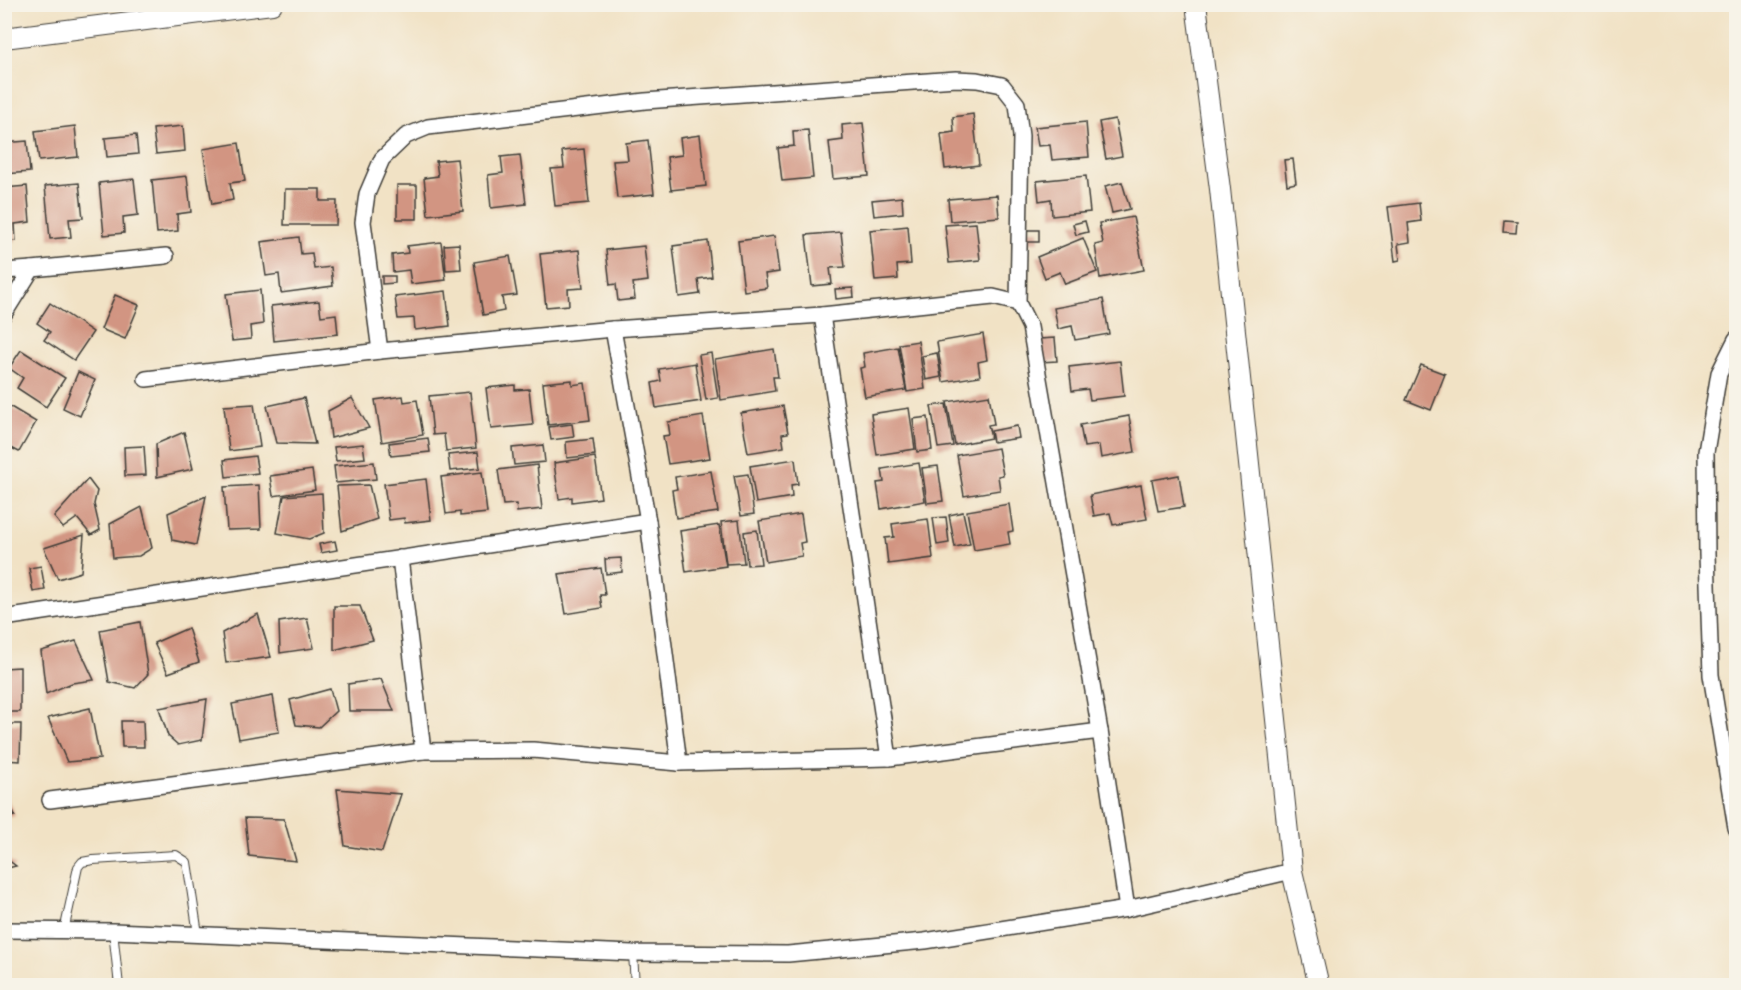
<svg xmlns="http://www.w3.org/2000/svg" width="1741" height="990" font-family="'Balsamiq Sans',sans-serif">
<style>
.building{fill:#d29582}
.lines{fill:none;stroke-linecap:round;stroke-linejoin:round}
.service-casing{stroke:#3c3a35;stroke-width:10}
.minor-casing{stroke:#3c3a35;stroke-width:18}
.tertiary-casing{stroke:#3c3a35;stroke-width:22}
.service{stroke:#fff;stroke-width:8}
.minor{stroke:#fff;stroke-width:15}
.tertiary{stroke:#fff;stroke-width:20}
</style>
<rect width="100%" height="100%" fill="#f7f3e8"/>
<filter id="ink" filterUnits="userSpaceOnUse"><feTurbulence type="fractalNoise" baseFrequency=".0167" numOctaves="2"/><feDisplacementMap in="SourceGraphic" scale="12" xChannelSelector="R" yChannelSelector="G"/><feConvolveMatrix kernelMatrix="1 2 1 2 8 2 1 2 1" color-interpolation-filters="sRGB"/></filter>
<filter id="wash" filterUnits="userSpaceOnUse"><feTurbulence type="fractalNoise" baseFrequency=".008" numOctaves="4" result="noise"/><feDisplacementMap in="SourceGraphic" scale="24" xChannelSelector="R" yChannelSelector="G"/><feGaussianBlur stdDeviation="1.35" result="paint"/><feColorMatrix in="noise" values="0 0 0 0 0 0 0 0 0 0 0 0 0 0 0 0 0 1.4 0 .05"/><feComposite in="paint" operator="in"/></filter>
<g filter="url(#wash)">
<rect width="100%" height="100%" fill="#f1e2c5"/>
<g id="blocks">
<g class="building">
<polygon points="973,114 979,165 945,169 941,134 954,132 953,117"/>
<polygon points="1115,119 1122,156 1106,159 1099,122"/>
<polygon points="1086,122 1089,157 1052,160 1050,145 1038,146 1035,127"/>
<polygon points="863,123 869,176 833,179 829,142 843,140 842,125"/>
<polygon points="75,126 78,157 39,161 35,131"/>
<polygon points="183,126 185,151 156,154 153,129"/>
<polygon points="808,130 813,178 782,181 778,148 794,146 793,131"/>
<polygon points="136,135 138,154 107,157 105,138"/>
<polygon points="700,135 706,186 671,190 667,157 682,155 680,138"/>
<polygon points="648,140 654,194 617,198 613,161 628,160 626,143"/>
<polygon points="27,141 30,172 4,174 4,143"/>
<polygon points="239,143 245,181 230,183 233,200 212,204 203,149"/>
<polygon points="584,149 589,203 555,206 551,169 564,168 562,151"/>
<polygon points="520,155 526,204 491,208 488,175 503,173 501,157"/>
<polygon points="457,159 463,211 428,215 424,178 438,176 436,161"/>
<polygon points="1293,159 1296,183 1287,185 1284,160"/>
<polygon points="187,176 191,212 177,214 178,231 157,233 152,180"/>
<polygon points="1086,176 1090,212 1052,216 1051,199 1039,201 1037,181"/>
<polygon points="134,179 138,215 123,217 124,233 104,235 99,183"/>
<polygon points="1122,182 1130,209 1112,213 1105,186"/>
<polygon points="79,183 83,218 69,219 71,237 50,239 45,186"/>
<rect x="397" y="185" width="20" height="34"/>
<polygon points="27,186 30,222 15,224 16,241 4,242 4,188"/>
<polygon points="285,189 320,189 320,201 337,201 336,225 284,225"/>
<polygon points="997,195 999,217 950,221 948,199"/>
<polygon points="902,197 903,213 874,216 872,200"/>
<polygon points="1419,203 1421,221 1408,223 1410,242 1398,244 1400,260 1395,261 1388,207"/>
<polygon points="1133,217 1144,270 1100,278 1095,245 1103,243 1099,223"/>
<polygon points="1504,220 1517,221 1516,233 1503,232"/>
<polygon points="1085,221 1088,232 1076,235 1073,224"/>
<polygon points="976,223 980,260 949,263 945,225"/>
<polygon points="908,226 911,264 897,265 898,279 875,281 870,230"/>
<rect x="1021" y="230" width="18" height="12"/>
<polygon points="841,232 845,267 830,268 832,284 812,286 806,235"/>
<polygon points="774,236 779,272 765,274 767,288 744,291 738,241"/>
<polygon points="299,237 301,254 312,253 314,269 331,267 333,286 281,293 279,274 266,276 261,242"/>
<polygon points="1083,238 1097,272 1065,284 1060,272 1045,278 1037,257"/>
<polygon points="708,241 712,277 698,279 700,294 679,297 673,246"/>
<polygon points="441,242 446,280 411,284 409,270 393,272 392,255 408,253 407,246"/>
<polygon points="459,244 461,269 446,270 444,245"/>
<polygon points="644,246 648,281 633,283 635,299 618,301 616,284 610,285 606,250"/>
<polygon points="579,250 583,288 568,289 569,305 546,307 540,254"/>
<polygon points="510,256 517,295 502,297 504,311 483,315 474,262"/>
<polygon points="382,276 395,276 395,283 382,284"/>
<polygon points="853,288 854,297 836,299 835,289"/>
<polygon points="260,290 263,324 250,326 251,339 232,341 226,294"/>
<polygon points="446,291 450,326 415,330 414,318 398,319 395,297"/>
<polygon points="115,295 139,305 125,339 101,329"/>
<polygon points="1103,299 1109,334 1075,340 1072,326 1058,329 1054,308"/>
<polygon points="319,301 321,316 336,314 338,334 274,341 271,306"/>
<polygon points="50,303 93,332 74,360 44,340 50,332 37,323"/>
<polygon points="983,334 987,360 978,362 980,376 943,382 937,342"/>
<polygon points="1055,338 1057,361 1040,362 1039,339"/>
<polygon points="918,341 925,389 907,392 899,344"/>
<polygon points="898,347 906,390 865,397 860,368 865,367 863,353"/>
<polygon points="774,349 778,377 773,377 775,391 721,400 715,359"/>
<polygon points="21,350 65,378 46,407 17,388 23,378 9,368"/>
<polygon points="711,353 718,398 706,400 699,355"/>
<polygon points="937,353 941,377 926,380 922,356"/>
<polygon points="1120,361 1124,396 1090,400 1088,389 1072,391 1069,367"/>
<polygon points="695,363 701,401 656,408 652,383 661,381 659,369"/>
<polygon points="1421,365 1445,374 1431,410 1406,400"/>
<polygon points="78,372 95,380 80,416 63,408"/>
<polygon points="572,380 572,385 585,383 590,420 548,425 543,383"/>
<polygon points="515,385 515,390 529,389 533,425 491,429 486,388"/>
<polygon points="470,392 476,448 446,451 444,434 433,435 429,396"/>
<polygon points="989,395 994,424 988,425 991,438 955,445 947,402"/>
<polygon points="403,396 404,402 417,400 423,435 382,442 375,400"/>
<polygon points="304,398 315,444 276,443 267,406"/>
<polygon points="352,398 369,428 331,438 328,411"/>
<polygon points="4,403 36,422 19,452 4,444"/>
<polygon points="254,404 260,447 229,451 224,406"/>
<polygon points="946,404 953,446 938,448 931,406"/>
<polygon points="783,406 788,433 782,434 784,447 748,453 741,413"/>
<polygon points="909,408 915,449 877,455 871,414"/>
<polygon points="703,416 710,458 668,464 663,436 670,435 668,422"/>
<polygon points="1129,416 1135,452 1101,458 1099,445 1084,447 1080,425"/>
<polygon points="928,417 932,450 917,452 913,419"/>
<polygon points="572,424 574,437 551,440 549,427"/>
<polygon points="1017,426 1019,438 993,442 991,431"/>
<polygon points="184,432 193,469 157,477 156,444"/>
<polygon points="428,438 430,452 391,456 389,443"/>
<polygon points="593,439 595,455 567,458 566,442"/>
<polygon points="363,444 365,458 336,461 334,447"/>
<polygon points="543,445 545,462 514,465 512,448"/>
<polygon points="144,446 146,475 125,476 124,447"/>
<polygon points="998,448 1003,475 998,476 1000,490 964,496 957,455"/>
<polygon points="478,452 480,468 450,471 448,455"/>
<polygon points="255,456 258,473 226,477 224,460"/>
<polygon points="595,457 601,498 572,502 572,497 559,499 554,463"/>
<polygon points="795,459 798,484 791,485 792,497 756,503 750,466"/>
<polygon points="374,462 376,479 336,483 334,466"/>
<polygon points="919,463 925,501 881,509 877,483 884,482 882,469"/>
<polygon points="537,465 542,509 517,512 516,504 503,505 498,470"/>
<polygon points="938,466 943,501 927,503 922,468"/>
<polygon points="312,470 315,490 273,496 270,476"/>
<polygon points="711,471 718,512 676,518 672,490 677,489 675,477"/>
<polygon points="482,472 487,513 460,516 460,512 446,514 441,477"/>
<polygon points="748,474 754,514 741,516 734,476"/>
<polygon points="1179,475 1184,507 1158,511 1152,480"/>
<polygon points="88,479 97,491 94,504 100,530 91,535 77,518 63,528 54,517"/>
<polygon points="426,479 431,520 405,523 404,518 389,520 384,484"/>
<polygon points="259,485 261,529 227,530 224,487"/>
<polygon points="369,485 377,519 342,531 337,486"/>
<polygon points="1141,485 1147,519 1113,525 1110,513 1094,516 1090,495"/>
<polygon points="322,493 324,533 309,539 277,533 284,496"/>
<polygon points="206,496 196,545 172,540 168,513"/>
<polygon points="1009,504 1013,531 1008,532 1010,544 974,550 967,511"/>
<polygon points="142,507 152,548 139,556 113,558 110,524"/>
<polygon points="963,512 970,544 955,547 949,515"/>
<polygon points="801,514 805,542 800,543 802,556 766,562 759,521"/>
<polygon points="946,517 949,543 937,545 933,518"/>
<polygon points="928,519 933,558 888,564 885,538 894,537 892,524"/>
<polygon points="739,520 744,563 726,564 721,522"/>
<polygon points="719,525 726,566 686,572 680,531"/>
<polygon points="757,530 761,564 747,565 744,532"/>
<polygon points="84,535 81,572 58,579 44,548"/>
<polygon points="335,541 337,550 321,553 319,544"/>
<polygon points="621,558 622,572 606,574 605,559"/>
<polygon points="41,566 45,590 33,592 29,568"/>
<polygon points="601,568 605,595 600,595 602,608 566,614 559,574"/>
<polygon points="334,606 360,606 373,640 334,650"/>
<polygon points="258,614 271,657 226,663 222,633"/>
<polygon points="307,618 314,648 280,653 279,622"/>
<polygon points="140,622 148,674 135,688 109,682 100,630"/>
<polygon points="188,628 199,662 168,673 154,643"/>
<polygon points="76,641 94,680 72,683 46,694 41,651"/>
<polygon points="20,667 20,712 4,712 4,668"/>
<polygon points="381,679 394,711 349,711 348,684"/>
<polygon points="330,689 336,711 319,727 296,725 290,700"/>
<polygon points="273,696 279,732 239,739 232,704"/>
<polygon points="207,699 202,740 178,745 168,736 159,708"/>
<polygon points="90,708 100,759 67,762 48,718"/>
<polygon points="121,721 143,721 144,747 122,747"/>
<polygon points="4,724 21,724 20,761 4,760"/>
<polygon points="337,789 401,794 382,852 345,846"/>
<polygon points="4,792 15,816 4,818"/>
<polygon points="245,818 284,819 296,861 249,856"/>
<polygon points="4,857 16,866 4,869"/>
</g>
</g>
</g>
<g filter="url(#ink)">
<use href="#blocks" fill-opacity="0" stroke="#3c3a35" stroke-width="1.5"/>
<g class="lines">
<g class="service-casing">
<g id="service">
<polyline points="64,931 78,867 82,862 93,860 176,855 187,862 198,934"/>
<polyline points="113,931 119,986"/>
<polyline points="633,953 635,986"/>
</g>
</g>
<g class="minor-casing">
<g id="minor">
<polyline points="32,269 166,256"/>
<polyline points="4,271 32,269 4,314"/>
<polyline points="822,315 889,758"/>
<polyline points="613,329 648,521 679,763"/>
<polyline points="1736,339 1719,373 1706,452 1707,554 1711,675 1736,828"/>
<polyline points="380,351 363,222 367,194 382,159 406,136 428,127 645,101 956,79 977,80 1002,85 1017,104 1021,136 1018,303"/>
<polyline points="146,379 380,351 613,329 822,315 993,297 1018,303 1030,327 1100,731 1127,909"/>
<polyline points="400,558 423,751"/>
<polyline points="4,618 648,521"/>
<polyline points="50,800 423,751 533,750 679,763 889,758 1100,731"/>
<polyline points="4,930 113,931 633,953 788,954 925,941 1127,909 1292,871"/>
</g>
</g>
<g class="tertiary-casing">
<g id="tertiary">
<polyline points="1196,4 1220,189 1292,871 1319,986"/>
<polyline points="4,38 272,4"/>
</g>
</g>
<use href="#service" class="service"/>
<use href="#minor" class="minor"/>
<use href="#tertiary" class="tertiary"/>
</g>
</g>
<rect width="1741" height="990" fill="none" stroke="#f7f3e8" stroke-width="24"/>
</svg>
